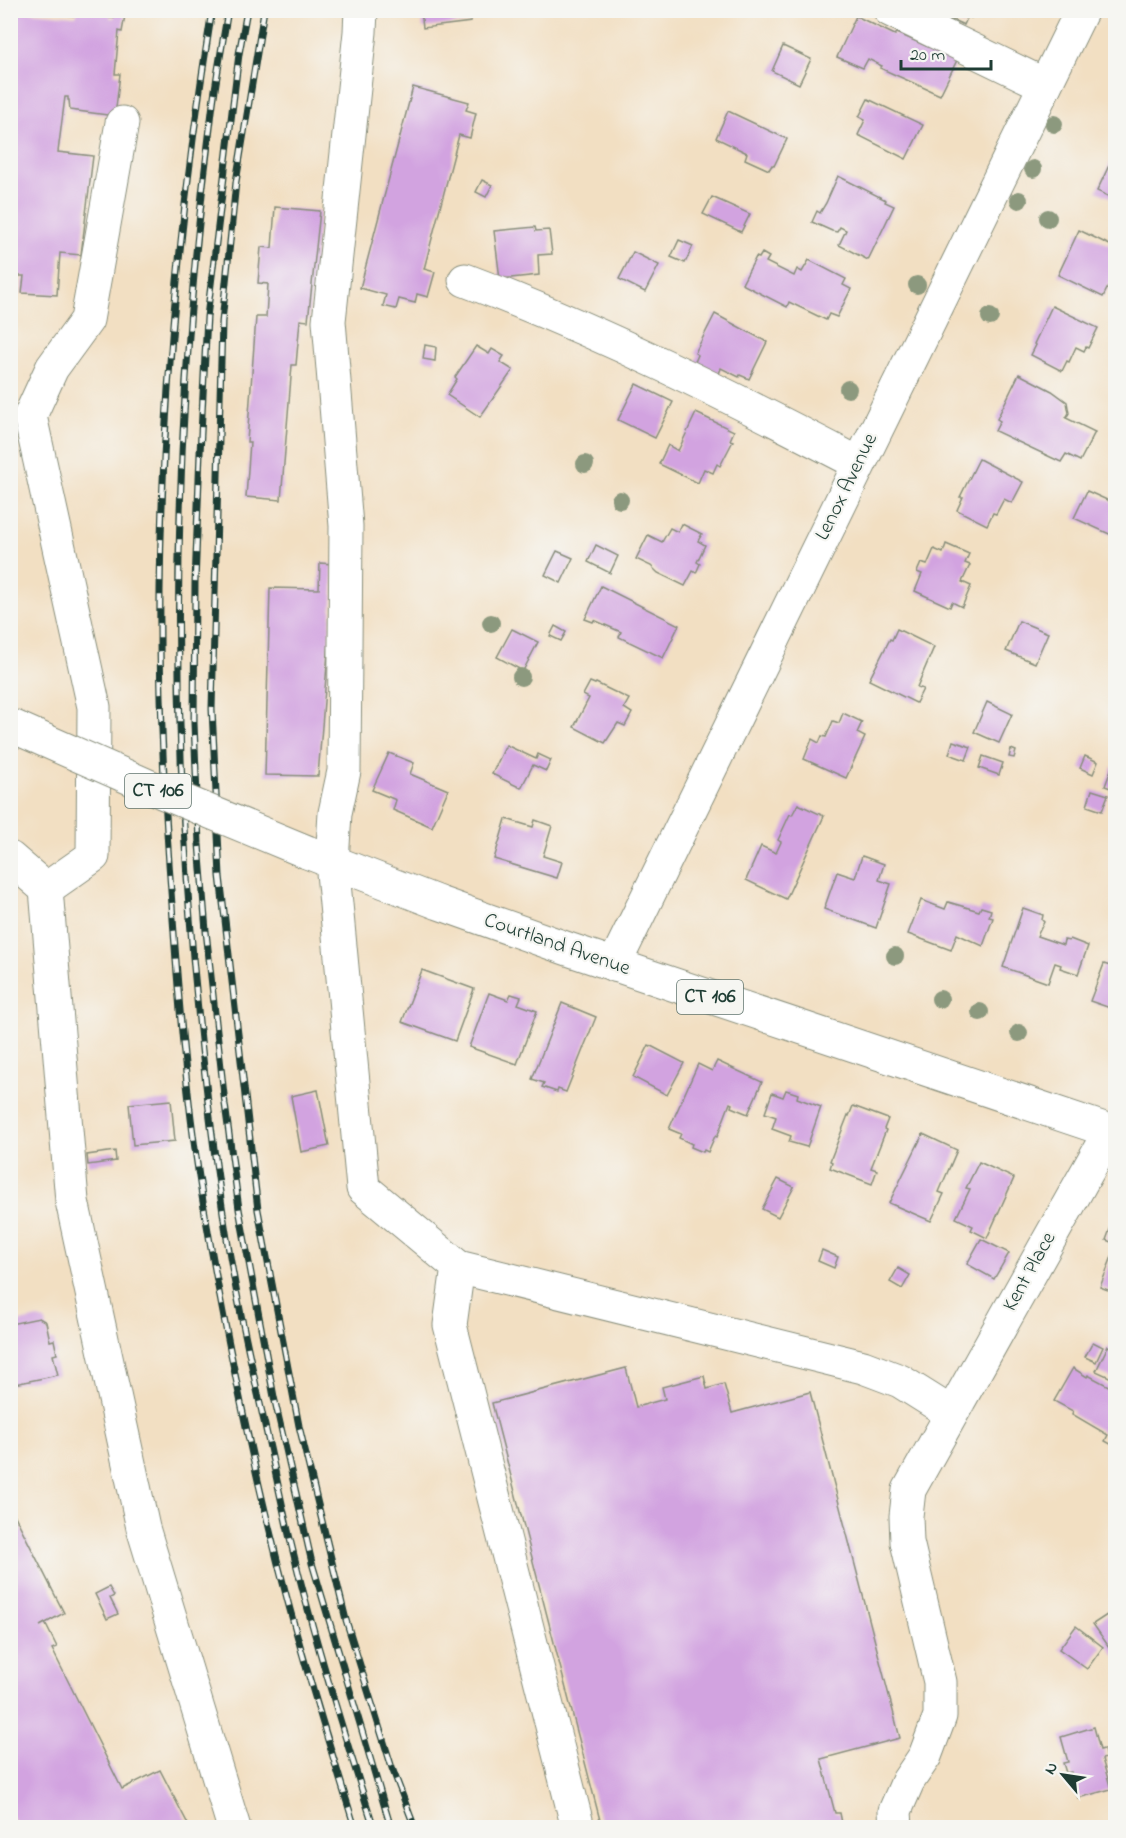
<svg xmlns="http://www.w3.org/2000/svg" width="1126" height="1838" font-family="'Indie Flower',sans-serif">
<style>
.building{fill:#d2a3e0}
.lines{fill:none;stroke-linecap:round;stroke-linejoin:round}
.minor-casing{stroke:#888e7b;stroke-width:35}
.major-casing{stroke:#888e7b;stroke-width:35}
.minor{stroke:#fff;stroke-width:33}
.major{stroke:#fff;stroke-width:33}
.rail-casing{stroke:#1f3d34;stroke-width:7}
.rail{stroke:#f6f6f2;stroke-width:4.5;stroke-dasharray:14;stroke-linecap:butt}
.major-bridge-casing{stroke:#888e7b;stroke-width:35;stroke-linecap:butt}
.major-bridge{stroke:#fff;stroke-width:33}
.tree{fill:#8c997e}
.labels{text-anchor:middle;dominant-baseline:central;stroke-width:4.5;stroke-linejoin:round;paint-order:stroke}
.shield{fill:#f6f6f2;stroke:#60746d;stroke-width:1.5}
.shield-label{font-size:20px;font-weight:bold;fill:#1f3d34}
.street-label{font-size:21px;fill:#1f3d34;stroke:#f6f6f2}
</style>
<rect width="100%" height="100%" fill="#f6f6f2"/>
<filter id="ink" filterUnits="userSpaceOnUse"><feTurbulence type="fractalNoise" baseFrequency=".0167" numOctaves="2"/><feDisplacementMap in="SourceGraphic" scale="12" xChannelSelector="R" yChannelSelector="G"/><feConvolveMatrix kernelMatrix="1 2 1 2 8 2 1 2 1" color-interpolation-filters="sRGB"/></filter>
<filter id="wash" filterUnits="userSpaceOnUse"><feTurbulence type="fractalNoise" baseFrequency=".008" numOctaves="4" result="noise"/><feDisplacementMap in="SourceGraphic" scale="24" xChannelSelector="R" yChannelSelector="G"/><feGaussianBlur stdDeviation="1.35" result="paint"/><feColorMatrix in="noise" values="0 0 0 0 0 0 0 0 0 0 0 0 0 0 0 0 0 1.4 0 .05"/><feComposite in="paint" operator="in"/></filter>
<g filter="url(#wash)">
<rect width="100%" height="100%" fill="#f2dfc2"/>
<g id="blocks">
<g class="building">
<polygon points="10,10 76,16 78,10 112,10 110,18 114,18 115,10 126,10 122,32 119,31 115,74 120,74 115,116 70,110 69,100 68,100 68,97 65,97 58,152 93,156 81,255 60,253 57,295 22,293 24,276 10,276"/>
<polygon points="421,10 470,10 471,22 423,28"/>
<polygon points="943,10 975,10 971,18 968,16 964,25 941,15"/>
<polygon points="856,16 895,35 897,33 926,46 927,43 958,58 940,95 880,68 882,66 868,59 863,68 837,57"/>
<polygon points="783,46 811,59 799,84 772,71"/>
<polygon points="413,87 469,102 466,110 476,113 470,138 459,135 424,269 435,272 428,297 417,294 415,303 399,299 396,309 383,306 386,295 360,288"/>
<polygon points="868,99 923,125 906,159 858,135 865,120 859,117"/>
<polygon points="728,111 787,139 774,166 772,165 769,170 745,159 747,153 716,138"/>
<polygon points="1113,157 1116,158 1116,200 1097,191"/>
<polygon points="838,176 886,200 885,202 894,206 868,260 839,245 846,230 840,227 837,232 832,231 812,222 817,211 820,213 826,203"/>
<polygon points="482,180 492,185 486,197 476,192"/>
<polygon points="712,197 750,214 741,232 703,214"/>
<polygon points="275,207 320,211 308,321 300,320 296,365 292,365 281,500 246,497 250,442 247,442 256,317 266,317 268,284 258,283 261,247 272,248"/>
<polygon points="535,227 536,231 549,230 552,254 538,255 539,275 500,279 494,231"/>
<polygon points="1079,230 1116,248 1116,278 1113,277 1103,297 1058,275"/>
<polygon points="679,240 693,246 685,263 671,257"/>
<polygon points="633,252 659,265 645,292 619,279"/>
<polygon points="762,253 769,257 766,262 794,276 797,269 802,272 809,260 846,279 843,285 851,289 837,317 829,314 826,320 789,302 787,307 742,284 756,257 759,258"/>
<polygon points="1052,306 1098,328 1088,348 1086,347 1084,351 1076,347 1069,362 1067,361 1062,371 1031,355 1036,345 1034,344"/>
<polygon points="715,314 767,342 749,379 740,375 739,377 721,368 719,374 695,362 698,355 695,353"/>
<polygon points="425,345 436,347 435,361 423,359"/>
<polygon points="476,346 489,354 492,349 504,356 500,362 513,370 480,417 447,395 457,379 455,377"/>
<polygon points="1019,374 1052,391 1067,402 1069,413 1066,418 1095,432 1080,461 1066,454 1061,462 995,431 1000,421 997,419"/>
<polygon points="636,384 673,402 655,438 618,420"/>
<polygon points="696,413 734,431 730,440 733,441 720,466 717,464 713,473 704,469 698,483 659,464 668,445 678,451"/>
<polygon points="979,459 1023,482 1012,503 1004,499 996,514 993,513 987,525 957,510 963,497 960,497"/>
<polygon points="1087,491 1116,504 1116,537 1074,518"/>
<polygon points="682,524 702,534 698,541 705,545 697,562 700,564 696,573 693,571 685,586 658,573 651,566 636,559 648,535 662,542 670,528 678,532"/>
<polygon points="946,544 969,554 965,563 970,565 962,582 971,586 962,607 952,602 950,607 915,591 922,574 917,572 921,563 927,565 934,549 943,553"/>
<polygon points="596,545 618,556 610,573 588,562"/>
<polygon points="557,551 573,558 561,583 545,575"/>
<polygon points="320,563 332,564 333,590 318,776 265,775 270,588 319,589"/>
<polygon points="601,586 679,625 663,658 619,637 621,632 594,620 593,622 585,619"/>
<polygon points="1019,621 1048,633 1035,663 1006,651"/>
<polygon points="555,626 566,632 561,641 550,636"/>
<polygon points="512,629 538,642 523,671 497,657"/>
<polygon points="897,629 934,647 917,687 923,689 916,703 869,680 890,639 892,640"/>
<polygon points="590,682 595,684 596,683 629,699 624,708 632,713 625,726 618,723 605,743 574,727 589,698 583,695"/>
<polygon points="987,702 1012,714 999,743 974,732"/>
<polygon points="843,713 862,722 857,733 865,737 846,778 804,759 812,739 819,743 822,736 826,737 833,721 839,723"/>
<polygon points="953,741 971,747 966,760 949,754"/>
<polygon points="506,745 536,759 538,754 551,760 546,771 533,765 521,788 492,774"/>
<polygon points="1011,749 1016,751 1014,758 1009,757"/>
<polygon points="389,753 414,763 410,774 448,790 432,827 393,810 396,800 372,790"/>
<polygon points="983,756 1003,763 999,775 979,768"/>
<polygon points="1085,756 1098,762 1093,774 1080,768"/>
<polygon points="1112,767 1116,768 1116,790 1105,786"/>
<polygon points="1092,790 1108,795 1102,811 1087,806"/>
<polygon points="798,804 824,816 786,899 746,880 761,846 776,853 781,842 778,840 790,814 792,815"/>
<polygon points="506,819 533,827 535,820 552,826 543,856 562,862 557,878 494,859"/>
<polygon points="862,856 884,864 879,880 891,884 876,928 824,909 837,872 855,878"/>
<polygon points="921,900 945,909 948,902 979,911 981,907 991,910 989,917 993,918 983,946 957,934 951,950 908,934"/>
<polygon points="1023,908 1043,915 1042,920 1044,922 1037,936 1063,945 1064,940 1069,941 1070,939 1088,946 1078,974 1060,968 1061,965 1055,963 1048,983 1003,967"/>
<polygon points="1104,964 1116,968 1116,1010 1090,1001"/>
<polygon points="422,970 474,989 455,1041 402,1022"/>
<polygon points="489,993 508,1000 511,994 521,997 518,1004 537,1011 517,1064 469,1047"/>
<polygon points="562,1003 596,1017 566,1092 558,1089 557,1092 542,1087 544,1083 532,1079"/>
<polygon points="649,1045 684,1063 667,1095 633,1077"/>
<polygon points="717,1061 762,1082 748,1114 731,1107 732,1104 730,1103 717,1137 715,1136 708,1152 704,1150 703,1152 691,1147 692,1144 679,1138 681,1134 669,1129 698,1064 712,1071"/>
<polygon points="318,1090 329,1146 301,1152 291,1096"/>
<polygon points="786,1090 798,1094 797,1098 821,1107 807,1147 789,1142 791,1136 772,1129 776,1117 765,1113 772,1093 783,1097"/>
<polygon points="171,1100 175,1141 133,1145 129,1104"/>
<polygon points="853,1106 888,1119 884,1129 886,1130 871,1168 877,1170 872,1184 830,1168 832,1162 830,1161 848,1115 849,1116"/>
<polygon points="923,1134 957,1150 939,1192 944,1194 931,1221 889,1203"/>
<polygon points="115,1151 116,1161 88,1165 87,1155"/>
<polygon points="979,1162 1014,1178 987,1238 971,1230 973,1226 956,1218 970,1189 966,1188"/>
<polygon points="778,1179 794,1187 778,1217 762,1209"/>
<polygon points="1115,1216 1116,1216 1116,1244 1106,1240"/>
<polygon points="981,1239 1009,1253 994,1279 967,1264"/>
<polygon points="1115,1249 1116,1249 1116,1293 1100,1287"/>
<polygon points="822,1250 838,1257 834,1268 818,1261"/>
<polygon points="898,1268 910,1275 902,1289 890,1282"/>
<polygon points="39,1318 46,1322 50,1341 54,1340 57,1354 53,1355 58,1375 10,1385 10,1324"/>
<polygon points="1093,1342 1103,1347 1096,1362 1085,1357"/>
<polygon points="1108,1346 1116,1350 1116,1380 1096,1371"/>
<polygon points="626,1368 636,1407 665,1399 662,1387 704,1376 707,1389 724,1384 732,1413 810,1392 900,1738 821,1759 835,1813 840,1813 842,1823 838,1824 839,1828 602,1828 492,1403"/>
<polygon points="1073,1368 1087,1377 1088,1375 1116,1390 1116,1447 1105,1441 1108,1435 1072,1414 1073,1411 1054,1401"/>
<polygon points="10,1506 64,1613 40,1626 45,1623 57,1647 52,1649 122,1789 160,1770 190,1828 18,1828 10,1812"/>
<polygon points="109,1587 114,1596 110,1598 118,1614 107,1619 95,1594"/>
<polygon points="1116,1609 1116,1657 1093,1624"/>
<polygon points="1076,1626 1103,1647 1087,1669 1059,1649"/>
<polygon points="1094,1727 1100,1750 1104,1749 1106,1758 1102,1759 1111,1789 1078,1798 1071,1772 1066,1773 1063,1763 1068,1762 1061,1737"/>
</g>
</g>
</g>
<g filter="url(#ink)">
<use href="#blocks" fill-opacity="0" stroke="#888e7b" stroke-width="1.5"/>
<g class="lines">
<g class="minor-casing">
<g id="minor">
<polyline points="361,10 360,32 329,321 346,526 344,771 335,813 332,862 363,1188 458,1267 450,1325 578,1828"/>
<polyline points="890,10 1045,85"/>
<path d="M465,280c135,51 265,116 393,183"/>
<polyline points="10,858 46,889"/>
<polyline points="46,889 72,1201 143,1528 234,1828"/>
<polyline points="46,889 93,856 94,707 30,416 52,368 87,320 122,123"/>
<polyline points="614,965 1082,10"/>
<polyline points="458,1267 863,1367 900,1381 951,1413"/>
<polyline points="896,1828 895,1811 908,1781 925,1756 940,1716 940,1682 907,1542 906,1516 909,1490 1110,1131"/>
</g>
</g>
<g class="major-casing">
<polyline id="major" points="307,852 439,903 568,949 1116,1133"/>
</g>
<use href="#minor" class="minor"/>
<use href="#major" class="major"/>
<g class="rail-casing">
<g id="rail">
<path d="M212,10c-31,192 -50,386 -52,580 -1,105 4,210 12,315 7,101 15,203 32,303 23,134 50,267 85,398 20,74 43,148 66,222"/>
<path d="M228,10c-6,37 -13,73 -17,110 -47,358 -42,722 10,1079 10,73 26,146 42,218 10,42 18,85 28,126 23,96 53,191 83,285"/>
<polyline points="247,10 239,54 207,317 200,453 195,583 194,723 199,844 206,931 225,1104 239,1209 274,1397 312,1563 391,1828"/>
<polyline points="264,10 236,182 222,322 212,709 220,876 258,1210 299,1426 346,1620 392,1768 415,1828"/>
</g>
</g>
<use href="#rail" class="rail"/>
<g class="major-bridge-casing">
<polyline id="major-bridge" points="10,725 162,792 307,852"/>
</g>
<use href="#major-bridge" class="major-bridge"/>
</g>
<g class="tree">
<circle cx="1054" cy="124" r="9"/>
<circle cx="1033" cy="169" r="9"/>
<circle cx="1019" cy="200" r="9"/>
<circle cx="1048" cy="218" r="9"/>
<circle cx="917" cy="285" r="9"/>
<circle cx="990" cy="317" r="9"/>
<circle cx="848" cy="389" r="9"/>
<circle cx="585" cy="464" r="9"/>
<circle cx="620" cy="500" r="9"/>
<circle cx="491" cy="623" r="9"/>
<circle cx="521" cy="677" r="9"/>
<circle cx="895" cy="956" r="9"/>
<circle cx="940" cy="999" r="9"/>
<circle cx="980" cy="1012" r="9"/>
<circle cx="1019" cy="1033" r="9"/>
</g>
</g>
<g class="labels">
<g class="shield">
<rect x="125" y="774" width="66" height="34" rx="4.5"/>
<rect x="677" y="980" width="66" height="34" rx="4.5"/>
</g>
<g class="shield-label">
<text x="158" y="791">CT 106</text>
<text x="710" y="997">CT 106</text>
</g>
<g class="street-label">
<text transform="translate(847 487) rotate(-64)">Lenox Avenue</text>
<text transform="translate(557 945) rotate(19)">Courtland Avenue</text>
<text transform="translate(1030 1272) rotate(-61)">Kent Place</text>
</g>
</g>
<rect width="1126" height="1838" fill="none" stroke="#f6f6f2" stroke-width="36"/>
<g transform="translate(1063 1775) rotate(299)" stroke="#f6f6f2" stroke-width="4.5" paint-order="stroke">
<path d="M0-4.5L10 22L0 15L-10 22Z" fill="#1f3d34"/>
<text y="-9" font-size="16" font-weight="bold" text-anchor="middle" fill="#1f3d34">N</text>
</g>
<path d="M901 60v9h90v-9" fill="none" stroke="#1f3d34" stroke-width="3"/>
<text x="910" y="60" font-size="18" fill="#1f3d34" stroke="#f6f6f2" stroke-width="4.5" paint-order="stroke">20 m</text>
</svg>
